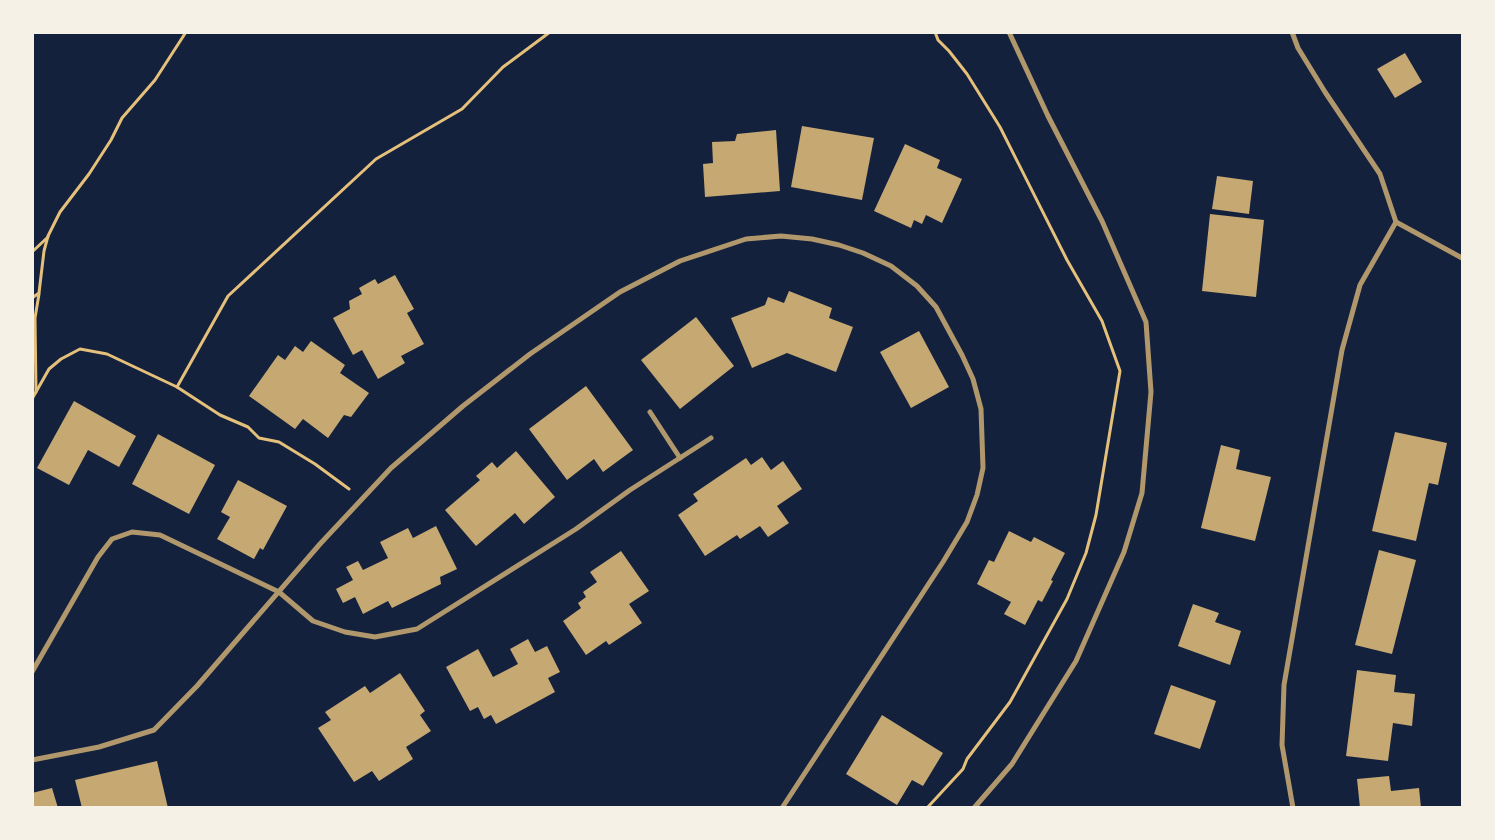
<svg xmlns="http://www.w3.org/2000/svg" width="1495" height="840" font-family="'Varela Round',sans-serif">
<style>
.building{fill:#c6a872}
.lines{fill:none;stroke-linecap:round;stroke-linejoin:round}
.path{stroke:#e5c07b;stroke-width:3}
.minor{stroke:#b1986c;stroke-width:5}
</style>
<rect width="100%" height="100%" fill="#14213d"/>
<g class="building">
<polygon points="1405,53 1422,82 1395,98 1377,69"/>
<polygon points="802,126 874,138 862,200 791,187"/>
<polygon points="776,130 780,191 705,197 703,164 713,163 712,142 735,141 737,134"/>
<polygon points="905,144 940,160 937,168 962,179 942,223 926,215 922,224 914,220 911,228 874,211"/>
<polygon points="1217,176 1253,181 1249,214 1212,209"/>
<polygon points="1210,214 1264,220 1256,297 1202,291"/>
<polygon points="395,275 414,309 407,313 424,344 401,356 405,363 378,379 362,350 353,355 333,318 350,309 349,301 362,294 359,288 375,279 378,284"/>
<polygon points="789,291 832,308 829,318 853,327 836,372 787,353 752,368 731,318 765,305 768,297 784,303"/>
<polygon points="696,317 734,366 680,409 641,360"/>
<polygon points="919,331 949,387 911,408 880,352"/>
<polygon points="311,341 345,365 340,373 369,393 351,417 344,415 328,438 303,419 295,429 249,396 278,355 285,360 295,346 303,352"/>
<polygon points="586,386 633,450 603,472 594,459 567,480 529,429"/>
<polygon points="74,401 136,436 119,467 88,450 69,485 37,468"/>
<polygon points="1395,432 1447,443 1438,485 1429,483 1416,541 1372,531"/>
<polygon points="158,434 215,465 189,514 132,484"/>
<polygon points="1221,445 1240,450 1236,469 1271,477 1255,541 1201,528"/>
<polygon points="516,451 555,497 524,524 515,513 476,546 445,510 480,480 476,476 492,462 497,468"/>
<polygon points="762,457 771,470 783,461 802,489 777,506 789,523 768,537 760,526 740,539 737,535 705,556 678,515 698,501 693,494 746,458 751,465"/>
<polygon points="238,480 287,506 263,550 260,548 254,559 217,539 230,517 221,512"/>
<polygon points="436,526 457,569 440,577 441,584 392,608 388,601 363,614 355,597 343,603 336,589 353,580 346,567 358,561 363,570 388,558 380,542 408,528 413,538"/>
<polygon points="1009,531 1031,542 1034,537 1065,553 1051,580 1053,581 1042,602 1038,600 1025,625 1004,614 1011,602 977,584 989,560 994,562"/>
<polygon points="1379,550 1416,560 1392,654 1355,645"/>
<polygon points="621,551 649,591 629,604 642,623 609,645 606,641 586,655 563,621 581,608 578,603 586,597 583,592 597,582 590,572"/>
<polygon points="1193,604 1219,613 1215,622 1241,631 1230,665 1178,646"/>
<polygon points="528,639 535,652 547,646 560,672 548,678 555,692 496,724 491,715 484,719 478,707 470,711 446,667 478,649 493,677 518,664 510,649"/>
<polygon points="1357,670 1396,675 1394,692 1415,694 1412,726 1393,723 1388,761 1346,756"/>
<polygon points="400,673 425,711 420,715 431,731 406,747 413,759 379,781 372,771 354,782 318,728 331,720 325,712 365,686 370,693"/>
<polygon points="1171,685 1216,701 1200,749 1154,734"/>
<polygon points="882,715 943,753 923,786 912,780 897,805 846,774"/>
<polygon points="157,761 168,808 82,808 75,780"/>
<polygon points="1389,776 1391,791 1419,788 1421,808 1360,808 1357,779"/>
<polygon points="52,788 58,808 32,808 32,793"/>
</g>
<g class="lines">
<g class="path">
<polyline points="32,252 48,237"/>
<polyline points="32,298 39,293 44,251 48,236 60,212 89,174 111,140 122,118 155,80 186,32"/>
<polyline points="177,387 228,296 376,159 462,109 503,67 550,32"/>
<polyline points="36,392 35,318 39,294"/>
<polyline points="32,399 49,369 61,359 80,349 107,354 177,387 220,415 248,427 259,438 279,442 315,464 349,489"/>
<polyline points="927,808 963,769 967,759 1010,702 1067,599 1086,553 1096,515 1120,371 1102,321 1067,260 1000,127 967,74 949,51 938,40 935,32"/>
</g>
<g class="minor">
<polyline points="1292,32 1298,48 1325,92 1380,174 1396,222 1462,258"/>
<polyline points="650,412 680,458"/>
<polyline points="32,672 98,557 112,539 132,532 160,535 279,592 313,621 345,632 375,637 417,629 576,529 630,490 711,438"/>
<polyline points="32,760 99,747 154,730 197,686 320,544 391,468 463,406 530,354 620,292 680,261 746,239 781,236 812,239 839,245 863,253 891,266 917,286 936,307 962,355 973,379 981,409 982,438 983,468 977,495 967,522 943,562 782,808"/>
<polyline points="974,808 1012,764 1076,661 1124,552 1142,493 1151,392 1146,322 1102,221 1048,116 1009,32"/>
<polyline points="1293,808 1282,745 1284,685 1342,350 1360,285 1396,222"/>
</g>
</g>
<rect width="1495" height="840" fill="none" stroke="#f6f1e7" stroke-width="68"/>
</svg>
